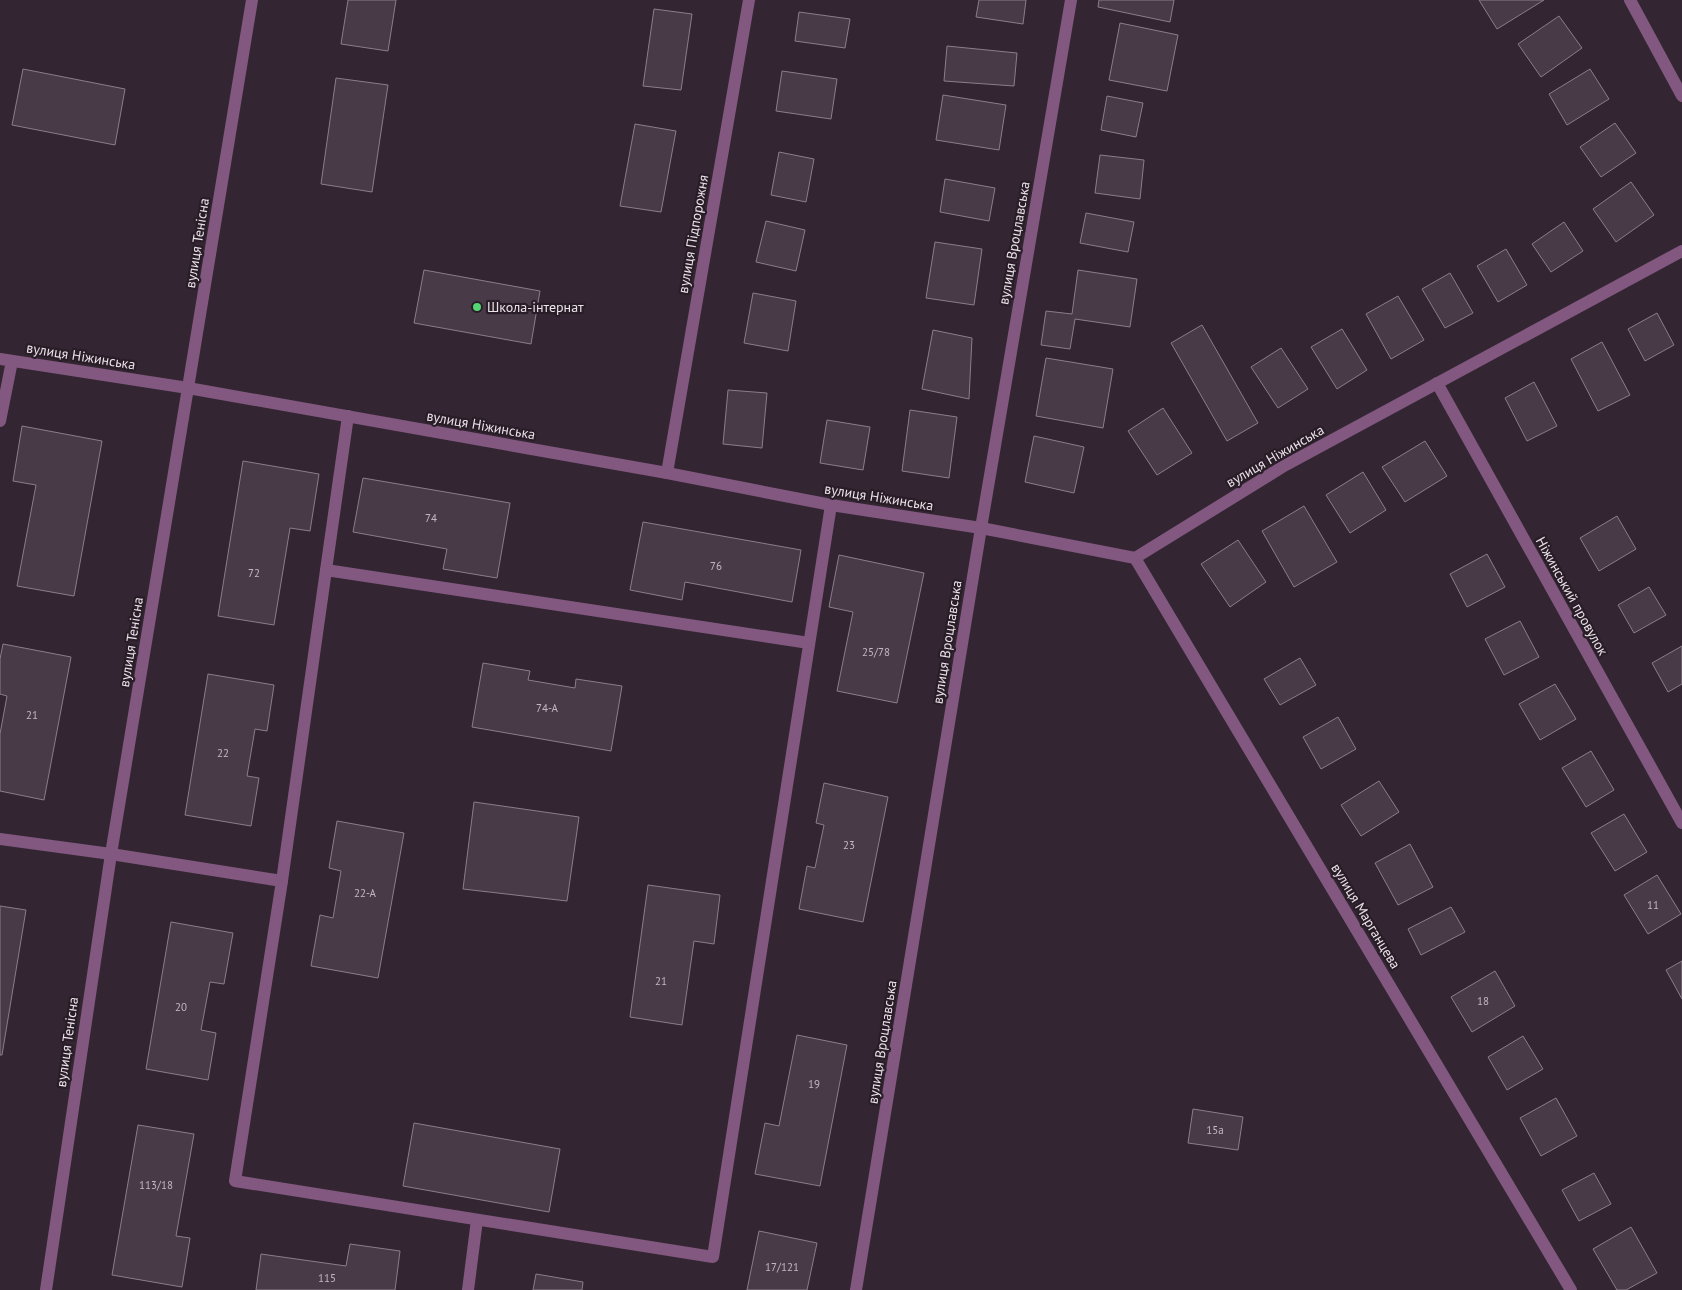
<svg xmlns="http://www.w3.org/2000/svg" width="1682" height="1290" font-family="'PT Sans',sans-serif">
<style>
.building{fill:#483a47;stroke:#8c7d8b}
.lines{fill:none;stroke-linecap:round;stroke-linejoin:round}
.service{stroke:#825880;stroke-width:12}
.minor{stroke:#825880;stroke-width:12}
.tertiary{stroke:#825880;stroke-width:12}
.poi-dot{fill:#53d673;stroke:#291d28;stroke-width:2}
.labels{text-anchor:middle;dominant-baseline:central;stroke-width:4.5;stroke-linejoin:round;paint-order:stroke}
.number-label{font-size:11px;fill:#c2b8c1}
.street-label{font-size:14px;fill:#ebe2ea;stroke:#291d28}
.poi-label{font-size:14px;fill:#ebe2ea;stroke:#291d28;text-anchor:start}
</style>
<rect width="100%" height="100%" fill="#332632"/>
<g class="building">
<polygon points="348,0 396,0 388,51 341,44"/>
<polygon points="979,0 1026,0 1023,24 976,17"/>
<polygon points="1099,0 1174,0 1170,22 1098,7"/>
<polygon points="1479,0 1544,0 1497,29"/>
<polygon points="654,9 692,14 681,90 643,86"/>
<polygon points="799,12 850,19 845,48 795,41"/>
<polygon points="1559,16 1582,48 1541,77 1518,44"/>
<polygon points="1120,23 1178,35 1167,91 1109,80"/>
<polygon points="947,46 1017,53 1014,86 944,81"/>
<polygon points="23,69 125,89 115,145 12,125"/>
<polygon points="1590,69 1609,99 1567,125 1549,94"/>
<polygon points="782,71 837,79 831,119 776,111"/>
<polygon points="336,78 388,85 372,192 321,184"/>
<polygon points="943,95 1006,105 999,150 936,140"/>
<polygon points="1107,96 1143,103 1136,137 1101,130"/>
<polygon points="1615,123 1636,153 1601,177 1580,147"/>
<polygon points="635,124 676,131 661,212 620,206"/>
<polygon points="779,152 814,159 806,202 771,195"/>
<polygon points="1100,155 1144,160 1140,199 1095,193"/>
<polygon points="945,179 995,188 989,221 940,212"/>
<polygon points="1631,182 1654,215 1616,242 1593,209"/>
<polygon points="1086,213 1134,222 1128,252 1080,243"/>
<polygon points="766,221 805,230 796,271 756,262"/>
<polygon points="1564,222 1583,251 1551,272 1532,244"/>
<polygon points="935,242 982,249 974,305 926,298"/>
<polygon points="1506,249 1527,285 1498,302 1477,266"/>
<polygon points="424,270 540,291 531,344 414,323"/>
<polygon points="1078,270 1137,279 1130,327 1075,319 1070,349 1041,345 1046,311 1072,314"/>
<polygon points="1450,273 1473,313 1445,328 1422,289"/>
<polygon points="753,293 796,301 788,351 744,343"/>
<polygon points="1398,296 1424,340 1391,359 1366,314"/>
<polygon points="1657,313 1674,345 1645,361 1628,329"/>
<polygon points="1202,325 1258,423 1227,441 1171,343"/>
<polygon points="1342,329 1367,370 1337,389 1311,347"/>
<polygon points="933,330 972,338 969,399 922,389"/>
<polygon points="1602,342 1630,395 1598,411 1571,359"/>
<polygon points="1281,348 1308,389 1278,408 1251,367"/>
<polygon points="1046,358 1113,369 1103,428 1036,416"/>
<polygon points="1534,382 1557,426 1527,441 1505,398"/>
<polygon points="728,390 767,393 762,448 723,444"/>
<polygon points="1163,408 1192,453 1157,475 1128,431"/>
<polygon points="910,410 957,417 949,478 902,471"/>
<polygon points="827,420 870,427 863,470 820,463"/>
<polygon points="22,426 102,441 74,596 17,586 36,485 13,481"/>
<polygon points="1034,436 1084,447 1074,493 1025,482"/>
<polygon points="1425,441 1447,476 1405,502 1382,467"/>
<polygon points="243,461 319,474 310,531 290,528 274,625 218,616"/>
<polygon points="1363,472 1386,510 1350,533 1326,495"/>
<polygon points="363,478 510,503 497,578 443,569 447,549 353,532"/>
<polygon points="1304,506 1337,562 1294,587 1262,531"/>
<polygon points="1617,516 1636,549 1599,571 1580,538"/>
<polygon points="643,522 801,550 792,602 685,582 682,600 630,590"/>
<polygon points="1238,540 1266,582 1230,607 1201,564"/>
<polygon points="1487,554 1505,587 1467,607 1450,574"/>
<polygon points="839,555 924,573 897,703 837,691 853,612 829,607"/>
<polygon points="1649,587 1666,615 1634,633 1618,605"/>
<polygon points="1520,621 1539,657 1504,675 1485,639"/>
<polygon points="3,644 71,657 44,800 0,791 0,734 7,696 0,694 0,659"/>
<polygon points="1682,646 1682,684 1668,692 1652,663"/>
<polygon points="1300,658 1316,685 1280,705 1264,679"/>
<polygon points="483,663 530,671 528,680 575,688 576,679 622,686 611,751 472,727"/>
<polygon points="208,674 274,685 267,731 255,729 247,776 259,778 251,826 185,815"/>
<polygon points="1555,684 1576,719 1540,740 1519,704"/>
<polygon points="1338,717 1356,749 1321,769 1303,737"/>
<polygon points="1591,751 1614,790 1586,807 1562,768"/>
<polygon points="1379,781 1399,812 1361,836 1341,805"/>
<polygon points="824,783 888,797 863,922 799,909 807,866 815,868 824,825 816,823"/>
<polygon points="474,802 579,817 567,901 463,889"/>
<polygon points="1624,814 1647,852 1615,871 1591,833"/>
<polygon points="337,821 404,833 378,978 311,966 320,915 333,918 341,871 329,868"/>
<polygon points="1410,844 1433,887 1398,905 1375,863"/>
<polygon points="1657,875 1681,914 1648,934 1624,895"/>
<polygon points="648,885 720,895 714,944 694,941 682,1025 630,1017"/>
<polygon points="0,906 26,910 2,1055 0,1055"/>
<polygon points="1451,907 1465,932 1421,955 1408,929"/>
<polygon points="171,922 233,933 224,984 210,982 201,1030 216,1033 208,1080 146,1069"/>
<polygon points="1682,961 1682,999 1666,970"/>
<polygon points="1495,971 1515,1006 1472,1032 1451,997"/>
<polygon points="797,1035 847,1045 820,1186 755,1174 765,1123 779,1126"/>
<polygon points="1523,1036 1543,1069 1507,1090 1488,1057"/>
<polygon points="1556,1098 1577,1136 1541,1156 1520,1118"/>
<polygon points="1193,1109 1243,1117 1238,1150 1188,1143"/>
<polygon points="414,1123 560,1149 549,1212 403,1186"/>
<polygon points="138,1125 194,1134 176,1236 190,1238 182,1287 112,1275"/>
<polygon points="1594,1173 1611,1204 1579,1221 1562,1190"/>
<polygon points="1631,1227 1657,1273 1626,1290 1617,1290 1593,1249"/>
<polygon points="759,1231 817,1243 807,1290 747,1290"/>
<polygon points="350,1244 400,1251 395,1290 256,1290 261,1254 346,1266"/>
<polygon points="536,1274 583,1282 582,1290 533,1290"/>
</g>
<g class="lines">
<g class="service">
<polyline points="0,421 12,361"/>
<polyline points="326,570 348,416"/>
<polyline points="0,839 111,854 282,881 235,1181 713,1257 831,505"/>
<polyline points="282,881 326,570 809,643"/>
<polyline points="468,1290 477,1220"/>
</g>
<g class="minor">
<polyline points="0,359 188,388 667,473 831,505 981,528 1135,558 1284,466 1682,251"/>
<polyline points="1437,383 1682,823"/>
<polyline points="667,473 749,0"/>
<polyline points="1135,558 1571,1290"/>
<polyline points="46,1290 111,854 252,0"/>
<polyline points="856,1290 981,528 1071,0"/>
</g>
<polyline class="tertiary" points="1630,0 1682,96"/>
</g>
<circle class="poi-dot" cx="477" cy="307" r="5"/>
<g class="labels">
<g class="number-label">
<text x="431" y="518">74</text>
<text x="716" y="566">76</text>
<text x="254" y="573">72</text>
<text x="876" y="652">25/78</text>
<text x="547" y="708">74-А</text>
<text x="32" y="715">21</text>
<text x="223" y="753">22</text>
<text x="849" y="845">23</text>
<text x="365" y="893">22-А</text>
<text x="1653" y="905">11</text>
<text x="661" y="981">21</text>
<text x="1483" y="1001">18</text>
<text x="181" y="1007">20</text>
<text x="814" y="1084">19</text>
<text x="1215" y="1130">15а</text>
<text x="156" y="1185">113/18</text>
<text x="782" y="1267">17/121</text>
<text x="327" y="1278">115</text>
</g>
<g class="street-label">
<text transform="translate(693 234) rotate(-80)">вулиця Підпорожня</text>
<text transform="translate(197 243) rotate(-81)">вулиця Тенісна</text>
<text transform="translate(1014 243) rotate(-80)">вулиця Вроцлавська</text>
<text transform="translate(81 356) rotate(9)">вулиця Ніжинська</text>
<text transform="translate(481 425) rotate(10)">вулиця Ніжинська</text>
<text transform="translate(1275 456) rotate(-30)">вулиця Ніжинська</text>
<text transform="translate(879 497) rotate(9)">вулиця Ніжинська</text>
<text transform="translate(1572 596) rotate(61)">Ніжинський провулок</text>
<text transform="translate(131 642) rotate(-81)">вулиця Тенісна</text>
<text transform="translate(947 642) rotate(-81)">вулиця Вроцлавська</text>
<text transform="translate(1366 916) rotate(59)">вулиця Марганцева</text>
<text transform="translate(67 1042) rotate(-82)">вулиця Тенісна</text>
<text transform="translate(882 1042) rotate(-81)">вулиця Вроцлавська</text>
</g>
<g class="poi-label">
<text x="487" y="307">Школа-інтернат</text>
</g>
</g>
</svg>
